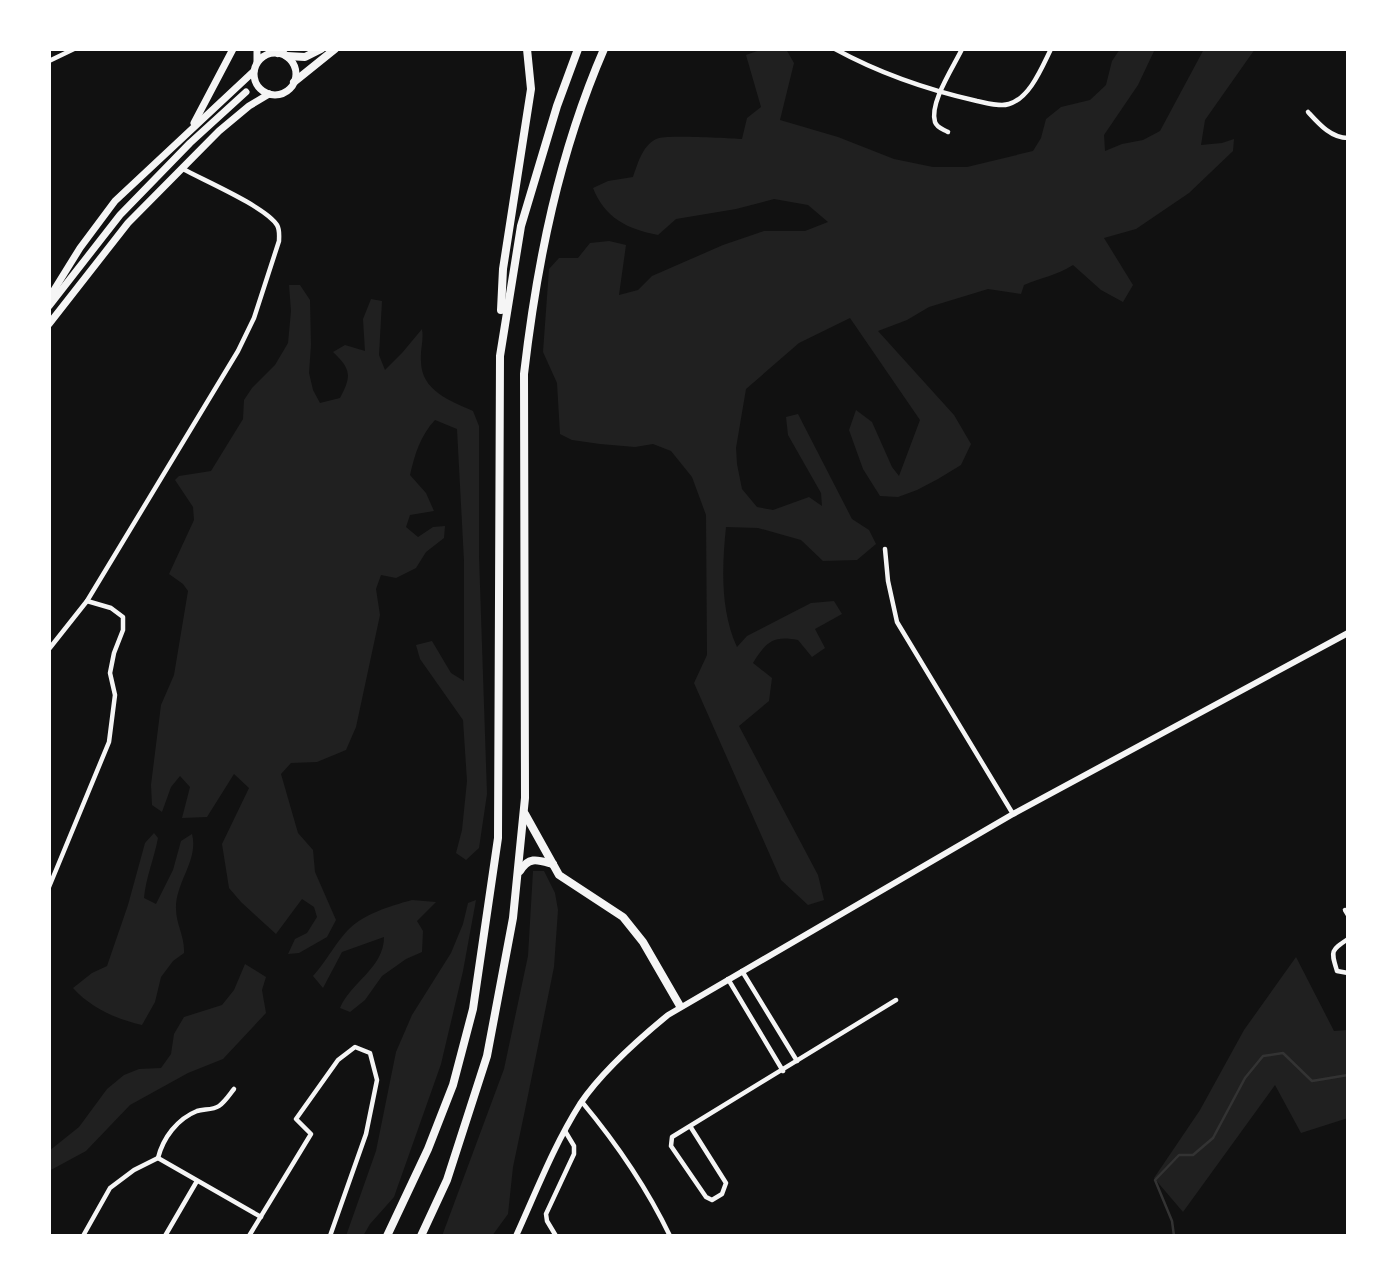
<svg xmlns="http://www.w3.org/2000/svg" width="1397" height="1285" font-family="'Alegreya Sans',sans-serif">
<style>
.green{fill:#202020}
.lines{fill:none;stroke-linecap:round;stroke-linejoin:round}
.stream{stroke:#333;stroke-width:2.5}
.minor{stroke:#f5f5f5;stroke-width:4.5}
.secondary{stroke:#f5f5f5;stroke-width:6}
.primary{stroke:#f5f5f5;stroke-width:7}
.trunk{stroke:#f5f5f5;stroke-width:7}
.motorway{stroke:#f5f5f5;stroke-width:8}
</style>
<rect width="100%" height="100%" fill="#111"/>
<g class="green">
<path d="M763,49h23l8,14 -14,57 58,17 56,22 39,8h34l66,-16 8,-13 5,-19 15,-12 29,-7 16,-15 6,-24 8,-12h35l-17,36 -34,50 1,16 17,-7 21,-4 17,-9 44,-82h51l-50,71 -4,25 21,-2 12,-4 -1,12 -44,42 -53,36 -32,9 29,47 -10,17 -22,-12 -28,-25c-18,11 -30,12 -49,20l-3,9 -33,-5 -59,18 -22,13 -29,11 76,84 17,29 -10,21 -23,14 -21,11 -19,7 -18,-1 -17,-27 -14,-39 7,-20 16,12 20,45 7,9 21,-56 -70,-102 -51,25 -53,46 -10,59 1,16 5,25 15,18 16,3 36,-13 13,9 -1,-13 -33,-58 -2,-18 12,-3 54,105 17,11 7,14 -19,16 -34,1 -22,-21 -43,-12 -32,-1c-4,39 -6,83 11,120l10,-11 64,-33 23,-2 8,13 -27,15 10,19 -13,9 -14,-17c-25,-5 -32,2 -45,23l19,15 -3,23 -30,25 79,149 6,25 -16,5 -27,-25 -87,-197 13,-28 -1,-140 -14,-38 -21,-26 -18,-7 -18,3 -35,-3 -28,-4 -12,-6 -3,-51 -14,-31 6,-83 10,-11h19l12,-15 19,-2 17,4 -7,50 19,-5 14,-14 71,-31 41,-14h41l23,-9 -20,-17 -34,-6 -38,10 -60,10 -18,16c-31,-6 -53,-17 -65,-47l15,-7 25,-4c5,-14 10,-34 26,-39 11,-3 69,0 83,1l5,-21 14,-11 -15,-52z"/>
<path d="M289,285h11l10,15 1,45 -2,28 4,17 7,13 20,-5c12,-22 11,-29 -7,-46l12,-7 20,6 -2,-32 8,-20 11,2 -3,54 6,15 17,-17 20,-24c2,12 -2,20 -1,32 0,30 30,40 52,50l6,15v130l8,238 -8,54 -13,12 -10,-7 6,-23 5,-49 -4,-61 -43,-61 -4,-14 16,-4 19,32 13,8v-120l-7,-132 -22,-9c-15,16 -20,34 -25,55l16,18 8,18 -24,4 -4,12 12,10 15,-10 12,-1 -1,12 -18,14 -10,16 -20,10 -15,-3 -5,14 4,26 -24,112 -10,23 -29,12 -26,1 -10,11 17,59 15,17 2,22 21,48 -9,17 -28,16 -11,1 7,-15 12,-6 10,-16 -3,-10 -12,-8 -26,35 -35,-32 -12,-14 -7,-44 27,-56 -15,-14 -27,43 -25,1 8,-31 -10,-11 -9,11 -9,25 -10,-7 -1,-20 10,-80 13,-30 14,-84 -5,-7 -14,-10 25,-54 -1,-13 -18,-27 4,-4 32,-5 32,-52 1,-19 8,-12 23,-23 13,-22 3,-32z"/>
<path d="M154,833l4,5c-4,21 -12,39 -14,60l12,6 17,-34 8,-29 11,-7c7,26 -17,49 -16,75 0,15 9,28 8,44l-11,8 -12,16 -6,25 -13,23c-26,-6 -51,-17 -69,-37l19,-15 15,-7 21,-61 17,-62z"/>
<polygon points="533,871 544,871 555,893 558,910 554,967 525,1110 513,1167 508,1214 492,1236 442,1236 504,1069 528,956"/>
<path d="M412,900l24,2 -19,19 6,10 -1,21 -16,7 -24,17 -17,24 -15,12 -10,-4c11,-26 44,-40 44,-71l-42,15 -19,36 -10,-12c13,-14 21,-31 34,-45 16,-17 43,-25 65,-31z"/>
<polygon points="476,900 463,971 441,1064 394,1197 370,1224 363,1236 346,1236 376,1151 396,1052 412,1015 451,953 463,924 468,903"/>
<polygon points="1296,957 1334,1031 1348,1030 1348,1118 1301,1133 1275,1085 1183,1212 1154,1178 1200,1110 1244,1030"/>
<polygon points="245,964 266,977 262,990 266,1013 223,1059 188,1073 130,1105 86,1151 49,1171 49,1151 79,1127 107,1089 124,1075 139,1069 161,1068 171,1054 174,1034 184,1017 222,1005 234,990"/>
</g>
<g class="lines">
<polyline class="stream" points="1174,1236 1172,1221 1155,1180 1179,1155 1193,1155 1213,1138 1245,1078 1263,1056 1283,1053 1312,1081 1348,1075"/>
<g class="minor">
<path d="M835,49c44,24 93,41 142,52 10,2 23,6 32,3 21,-6 33,-37 42,-55"/>
<polyline points="49,61 74,49"/>
<path d="M1308,112c11,12 23,26 40,26"/>
<path d="M948,132c-5,-3 -11,-4 -13,-10 -6,-19 19,-56 27,-73"/>
<polyline points="885,549 888,581 897,622 1013,814"/>
<path d="M49,649l38,-48 151,-250 16,-33 25,-77c0,-5 1,-11 -2,-16 -11,-18 -74,-45 -94,-56"/>
<polyline points="49,887 109,742 115,695 110,673 114,653 123,630 123,617 111,608 87,601"/>
<polyline points="1345,910 1348,915"/>
<path d="M1348,939c-18,12 -17,12 -11,32l11,2"/>
<polyline points="742,971 797,1061"/>
<polyline points="728,979 783,1071"/>
<path d="M582,1102c35,42 64,84 88,134"/>
<polyline points="690,1126 726,1183 722,1194 712,1200 706,1197 671,1146 672,1137 896,1000"/>
<path d="M158,1158c5,-20 19,-39 39,-47 7,-2 16,-1 22,-5 6,-4 11,-12 15,-17"/>
<polyline points="83,1236 110,1188 134,1170 158,1158 261,1217"/>
<polyline points="165,1236 197,1181"/>
<polyline points="249,1236 311,1134 296,1119 338,1060 355,1047 370,1053 377,1080 366,1134 330,1236"/>
<polyline points="556,1236 547,1221 546,1214 574,1154 574,1146 565,1131"/>
</g>
<path class="secondary" d="M516,1236c20,-44 38,-91 64,-132 20,-30 60,-66 88,-89l345,-201 335,-181"/>
<polyline class="primary" points="257,62 257,49"/>
<g class="trunk">
<circle cx="275" cy="74" r="21"/>
<polyline points="194,123 233,49"/>
<polyline points="49,298 80,248 115,201 254,71"/>
<polyline points="49,306 120,215 190,143 246,92"/>
<polyline points="49,324 128,223 219,131 249,106 269,94"/>
</g>
<g class="motorway">
<polyline points="278,53 284,49"/>
<polyline points="287,56 305,57 321,49"/>
<polyline points="294,82 335,49"/>
<polyline points="501,310 503,269 531,89 527,49"/>
<polyline points="525,814 559,875 623,917 643,942 680,1006"/>
<path d="M520,871c9,-15 18,-11 33,-7"/>
<polyline points="387,1236 428,1149 453,1085 473,1009 498,838 500,356 521,226 557,106 578,49"/>
<path d="M421,1236l26,-56 40,-124 26,-138 12,-120 -1,-424c13,-112 35,-221 80,-325"/>
</g>
</g>
<rect width="1397" height="1285" fill="none" stroke="#ffffff" stroke-width="102"/>
</svg>
